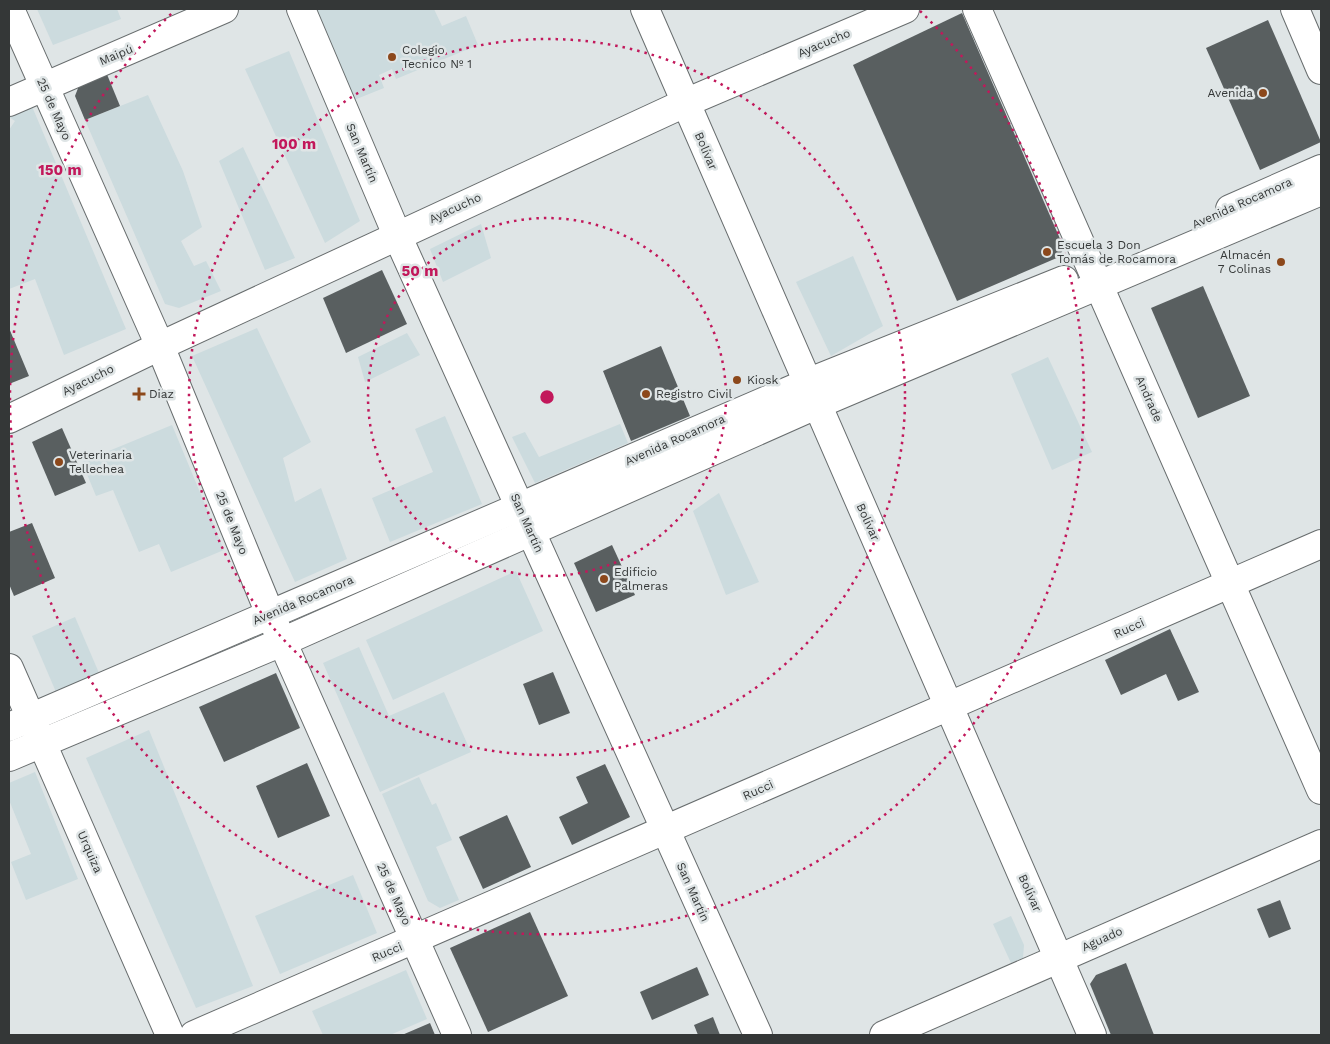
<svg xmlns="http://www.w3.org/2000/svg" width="1330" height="1044" font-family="'Work Sans',sans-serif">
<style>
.built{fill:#ccdbde}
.building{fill:#595f60}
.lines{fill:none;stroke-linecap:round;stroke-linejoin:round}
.minor-casing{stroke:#686d6e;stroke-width:30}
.major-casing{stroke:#686d6e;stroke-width:30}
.minor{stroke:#fff;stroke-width:28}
.major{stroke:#fff;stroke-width:28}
.ring{fill:none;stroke:#c2185b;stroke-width:2.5;stroke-dasharray:2.5 5}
.poi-dot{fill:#8c481b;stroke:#dfe5e6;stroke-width:2}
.labels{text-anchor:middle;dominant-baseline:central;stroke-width:5;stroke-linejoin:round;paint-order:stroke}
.street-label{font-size:12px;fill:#343737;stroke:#dfe5e6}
.poi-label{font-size:12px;fill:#343737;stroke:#dfe5e6;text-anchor:start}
.centre{fill:#c2185b;stroke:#dfe5e6;stroke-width:2.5}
.ring-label{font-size:15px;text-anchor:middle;font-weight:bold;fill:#c2185b;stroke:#dfe5e6;stroke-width:5;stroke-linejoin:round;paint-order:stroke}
</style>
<rect width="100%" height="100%" fill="#dfe5e6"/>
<g class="built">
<polygon points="37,9 117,9 121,19 53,45"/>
<polygon points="316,9 434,9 442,26 466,16 478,45 396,79 392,69 379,75 384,88 354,100"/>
<polygon points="289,51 360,221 325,243 245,69"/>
<polygon points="148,95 183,171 202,227 181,241 194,266 206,261 221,291 179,308 165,304 85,120"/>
<polygon points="31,104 126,329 64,355 35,279 9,289 9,130 15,121 9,117 9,113"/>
<polygon points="243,147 295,258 265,270 219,161"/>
<polygon points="481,224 491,258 443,282 430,249"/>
<polygon points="853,256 883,326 831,356 796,282"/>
<polygon points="257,328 311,442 283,458 295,502 321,488 347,559 295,582 192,356"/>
<polygon points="407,333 420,355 365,382 358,357"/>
<polygon points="1048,357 1092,452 1052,470 1011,374"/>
<polygon points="445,416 482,504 390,542 372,498 433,472 415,429"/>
<polygon points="620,424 628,443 535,483 512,437 525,432 539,457"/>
<polygon points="172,425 224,550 171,572 159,544 139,552 113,490 96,496 82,462"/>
<polygon points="719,493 759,582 726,595 693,511"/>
<polygon points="516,571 543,631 393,700 366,640"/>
<polygon points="75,617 99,673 56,692 32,636"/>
<polygon points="359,647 389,716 444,692 471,752 380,792 323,663"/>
<polygon points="149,730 253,986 196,1008 86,758"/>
<polygon points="35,772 78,879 26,900 11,862 31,854 9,800 9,783"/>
<polygon points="419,777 432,805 436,803 452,840 436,847 459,900 440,908 428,901 382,794"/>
<polygon points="353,875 377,933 280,974 255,916"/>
<polygon points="1011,916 1024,945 1023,958 1011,963 993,924"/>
<polygon points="406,970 427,1019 390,1035 323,1035 312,1011"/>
</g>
<g class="building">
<polygon points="962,13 1064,248 1059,257 957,301 853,65"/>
<polygon points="1268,20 1321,142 1260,170 1206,48"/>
<polygon points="106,72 120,106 85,120 75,96 80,83"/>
<polygon points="382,270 407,324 346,353 323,298"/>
<polygon points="1203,286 1250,396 1198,418 1151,308"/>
<polygon points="9,328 29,376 9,384"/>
<polygon points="661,346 690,416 631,441 603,371"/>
<polygon points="62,428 86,483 55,496 32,442"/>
<polygon points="32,523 55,578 14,596 9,584 9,532"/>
<polygon points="612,545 635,595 596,612 574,563"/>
<polygon points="1170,629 1199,692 1178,701 1166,674 1121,695 1105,660"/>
<polygon points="553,672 570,713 539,725 523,684"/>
<polygon points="276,673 300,728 224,762 199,707"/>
<polygon points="307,763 330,816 278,838 256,786"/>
<polygon points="605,764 630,817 572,845 559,817 588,803 576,777"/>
<polygon points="507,815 531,867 483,889 459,837"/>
<polygon points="1280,900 1291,929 1269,938 1257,909"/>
<polygon points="530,912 568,996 488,1032 450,948"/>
<polygon points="1126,963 1154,1035 1111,1035 1090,984 1096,975"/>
<polygon points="697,967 709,995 652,1020 640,992"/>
<polygon points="713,1017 720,1035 698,1035 694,1025"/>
<polygon points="430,1023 435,1035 402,1035"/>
</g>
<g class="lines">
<g class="minor-casing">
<g id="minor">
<polyline points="10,9 160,346 270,614 457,1035"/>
<polyline points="301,9 397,235 758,1035"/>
<polyline points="645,9 1092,1035"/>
<polyline points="977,9 1321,790"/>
<polyline points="1295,9 1321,70"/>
<polyline points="9,102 224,9"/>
<polyline points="9,419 160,346 685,103 905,9"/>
<polyline points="9,668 170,1035"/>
<polyline points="194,1035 1321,544"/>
<polyline points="884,1035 1321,844"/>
</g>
</g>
<g class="major-casing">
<g id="major">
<polyline points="1230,209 1321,169"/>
<polyline points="9,727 807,383 1064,280"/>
<polyline points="9,757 282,642 816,405 1321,191"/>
</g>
</g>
<use href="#minor" class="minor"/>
<use href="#major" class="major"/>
</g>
<g class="ring">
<circle cx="547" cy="397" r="179"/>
<circle cx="547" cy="397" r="358"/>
<path d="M920 11A537 537 0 1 1 174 11"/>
</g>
<g class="poi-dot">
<circle cx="392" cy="57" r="5"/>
<circle cx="1263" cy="93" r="5"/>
<circle cx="1047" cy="252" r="5"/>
<circle cx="1281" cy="262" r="5"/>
<circle cx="737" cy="380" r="5"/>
<path d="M136.5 386.5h5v5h5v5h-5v5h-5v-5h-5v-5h5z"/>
<circle cx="646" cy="394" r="5"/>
<circle cx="59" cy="462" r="5"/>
<circle cx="604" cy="579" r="5"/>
</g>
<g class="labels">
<g class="street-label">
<text transform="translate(824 43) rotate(-23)">Ayacucho</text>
<text transform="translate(116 55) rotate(-23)">Maipú</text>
<text transform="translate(54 109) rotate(66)">25 de Mayo</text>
<text transform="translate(706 151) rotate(67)">Bolívar</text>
<text transform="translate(362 153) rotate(67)">San Martín</text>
<text transform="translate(1242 203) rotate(-24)">Avenida Rocamora</text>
<text transform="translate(455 208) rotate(-25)">Ayacucho</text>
<text transform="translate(88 380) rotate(-26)">Ayacucho</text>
<text transform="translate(1149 399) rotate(66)">Andrade</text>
<text transform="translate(675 440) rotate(-24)">Avenida Rocamora</text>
<text transform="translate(868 522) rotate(66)">Bolívar</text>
<text transform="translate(232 523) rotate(68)">25 de Mayo</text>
<text transform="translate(527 523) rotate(66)">San Martín</text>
<text transform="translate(303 600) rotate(-23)">Avenida Rocamora</text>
<text transform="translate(1129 628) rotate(-24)">Rucci</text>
<text transform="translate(758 790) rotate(-24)">Rucci</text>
<text transform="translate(90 852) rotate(66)">Urquiza</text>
<text transform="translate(693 892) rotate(66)">San Martín</text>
<text transform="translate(1030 893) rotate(66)">Bolívar</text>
<text transform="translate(394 894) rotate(66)">25 de Mayo</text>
<text transform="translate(1102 939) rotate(-24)">Aguado</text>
<text transform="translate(387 952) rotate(-23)">Rucci</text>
</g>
<g class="poi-label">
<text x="402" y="50">Colegio<tspan x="402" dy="14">Tecnico Nº 1</tspan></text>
<text x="1253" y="93" text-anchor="end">Avenida</text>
<text x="1057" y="245">Escuela 3 Don<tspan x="1057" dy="14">Tomás de Rocamora</tspan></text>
<text x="1271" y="255" text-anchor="end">Almacén<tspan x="1271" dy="14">7 Colinas</tspan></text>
<text x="747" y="380">Kiosk</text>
<text x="149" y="394">Diaz</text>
<text x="656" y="394">Registro Civil</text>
<text x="69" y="455">Veterinaria<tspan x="69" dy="14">Tellechea</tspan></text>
<text x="614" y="572">Edificio<tspan x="614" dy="14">Palmeras</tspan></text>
</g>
</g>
<circle cx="547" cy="397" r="8" class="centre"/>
<g class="ring-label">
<text x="294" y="149">100 m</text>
<text x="60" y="175">150 m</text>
<text x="420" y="276">50 m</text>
</g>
<rect width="1330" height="1044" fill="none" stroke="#343737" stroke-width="20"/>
</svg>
